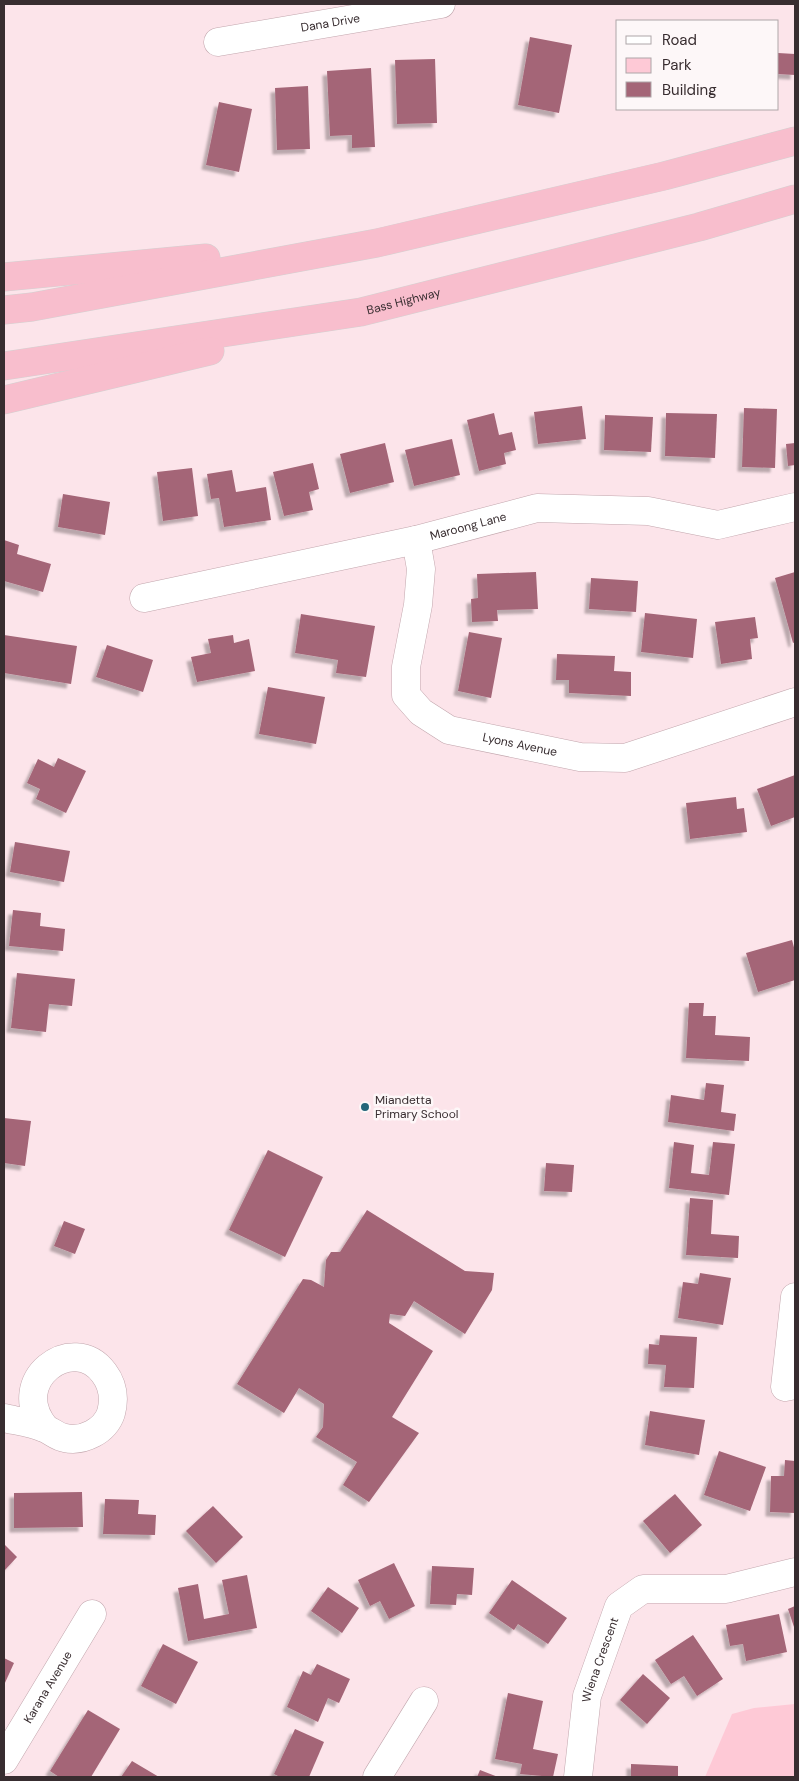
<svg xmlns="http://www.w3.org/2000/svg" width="799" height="1781" font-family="'DM Sans',sans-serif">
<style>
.green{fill:#fec9d6}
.building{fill:#a46577;filter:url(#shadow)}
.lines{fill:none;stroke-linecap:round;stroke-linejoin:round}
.minor-casing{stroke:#c2a6ad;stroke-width:29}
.highway-casing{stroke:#d3d1d1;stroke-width:29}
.minor{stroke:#fff;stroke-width:28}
.highway{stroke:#f8becd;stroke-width:28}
.poi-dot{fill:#246579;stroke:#fdf7f8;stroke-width:2}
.labels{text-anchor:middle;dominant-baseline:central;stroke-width:5;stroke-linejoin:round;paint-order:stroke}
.street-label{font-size:12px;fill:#382d30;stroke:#fdf7f8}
.poi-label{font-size:12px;fill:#382d30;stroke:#fdf7f8;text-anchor:start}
</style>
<defs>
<filter id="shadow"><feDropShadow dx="-4.5" dy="4.5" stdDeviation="1" flood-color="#0004"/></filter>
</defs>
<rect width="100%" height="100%" fill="#fce4ea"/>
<polygon class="green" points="795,1704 795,1777 705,1777 732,1714 754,1708"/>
<g class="building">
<polygon points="530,37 572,45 559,113 518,105"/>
<polygon points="778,53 795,54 795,75 778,74"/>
<polygon points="435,59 437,123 397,124 395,60"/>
<polygon points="371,68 375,147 352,148 352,135 330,136 327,71"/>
<polygon points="308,86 310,149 277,150 275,88"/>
<polygon points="219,102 252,109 239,172 206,165"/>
<polygon points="582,406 586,439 538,444 534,412"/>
<polygon points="744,408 777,409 775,468 742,467"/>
<polygon points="494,413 499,435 512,432 516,450 504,453 506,464 479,471 467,420"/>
<polygon points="666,413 717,414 715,458 665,456"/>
<polygon points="605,415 653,417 651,452 604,450"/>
<polygon points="452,439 460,475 414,486 405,450"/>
<polygon points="385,443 394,482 350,493 340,454"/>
<polygon points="795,443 795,465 788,466 786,444"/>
<polygon points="313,463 319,489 309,492 313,510 284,516 273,472"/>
<polygon points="192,468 198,516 163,521 157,472"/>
<polygon points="232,470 236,492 266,487 271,520 224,527 219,498 211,499 207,474"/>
<polygon points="63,494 110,502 105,535 58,527"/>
<polygon points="4,540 19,545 17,554 51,564 43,592 4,581"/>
<polygon points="536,572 538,609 497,610 498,621 472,622 471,599 478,598 477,574"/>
<polygon points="795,572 795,642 793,643 775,578"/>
<polygon points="591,578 638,581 636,612 589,609"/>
<polygon points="645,613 697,619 693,658 641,652"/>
<polygon points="301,614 375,626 366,677 336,673 338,660 295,653"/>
<polygon points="755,617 758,638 750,639 752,659 721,664 715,622"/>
<polygon points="469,632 502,638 491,698 458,691"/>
<polygon points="4,635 77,646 71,684 4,673"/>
<polygon points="233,635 234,643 249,639 255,671 197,682 191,657 211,653 208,639"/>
<polygon points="107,645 153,660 143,692 96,677"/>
<polygon points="557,654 615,656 614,671 631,672 631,696 569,693 569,680 556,680"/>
<polygon points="268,687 325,697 316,744 259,734"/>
<polygon points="58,758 86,771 66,813 36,799 40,789 27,783 38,759 54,767"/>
<polygon points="795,775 795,817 771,826 757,789"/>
<polygon points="736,797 737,809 744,808 747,832 690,839 686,803"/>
<polygon points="15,842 70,851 64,882 10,872"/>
<polygon points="13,910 41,913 40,926 65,929 63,951 9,946"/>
<polygon points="792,940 795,951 795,980 758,992 746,953"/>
<polygon points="17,973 75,979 72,1006 49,1004 46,1032 11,1028"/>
<polygon points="689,1003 704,1003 703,1016 716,1016 715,1035 750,1037 749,1061 686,1058"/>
<polygon points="706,1083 724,1085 721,1112 736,1114 734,1131 668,1122 671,1095 704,1100"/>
<polygon points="4,1118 31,1121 25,1166 4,1163"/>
<polygon points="674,1142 694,1145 691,1173 709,1175 713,1142 735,1144 729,1195 669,1188"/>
<polygon points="268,1150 323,1177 285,1257 229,1230"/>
<polygon points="546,1163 574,1165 572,1192 544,1191"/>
<polygon points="690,1198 713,1200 711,1234 739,1236 738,1258 686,1255"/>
<polygon points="367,1210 465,1271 494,1273 492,1290 465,1334 414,1301 405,1316 390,1314 389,1323 433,1351 392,1417 419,1433 369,1502 343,1485 357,1462 316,1437 323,1427 324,1404 299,1388 284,1413 237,1384 303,1279 311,1280 324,1287 326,1260 331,1252 340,1252"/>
<polygon points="64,1221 85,1229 75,1254 54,1246"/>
<polygon points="700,1273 731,1278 723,1325 678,1318 683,1282 698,1284"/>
<polygon points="660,1335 697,1337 694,1388 664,1387 666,1365 648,1364 649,1344 659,1345"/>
<polygon points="650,1411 705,1420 699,1455 645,1445"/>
<polygon points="719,1451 766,1467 750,1511 704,1495"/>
<polygon points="785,1460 795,1461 795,1513 770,1512 771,1476 784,1476"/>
<polygon points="82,1492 83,1527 14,1528 14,1493"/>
<polygon points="675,1494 702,1525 670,1553 643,1521"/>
<polygon points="105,1499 139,1500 138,1514 156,1515 155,1535 103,1534"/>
<polygon points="213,1506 243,1537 216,1563 186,1531"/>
<polygon points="4,1544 17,1557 4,1571"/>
<polygon points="394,1563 415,1606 389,1619 380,1601 370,1606 358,1580"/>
<polygon points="432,1566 474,1568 472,1595 457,1594 456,1605 430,1604"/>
<polygon points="247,1575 257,1628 188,1641 178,1588 198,1584 204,1619 229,1614 222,1580"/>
<polygon points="512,1580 567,1618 548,1644 518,1624 514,1630 489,1613"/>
<polygon points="328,1587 359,1608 342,1633 311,1611"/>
<polygon points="795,1606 795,1630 788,1609"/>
<polygon points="779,1614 787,1652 746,1661 743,1644 730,1646 726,1625"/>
<polygon points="693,1635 723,1679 697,1696 684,1676 671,1684 655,1660"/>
<polygon points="163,1644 198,1662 176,1704 141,1686"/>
<polygon points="4,1658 14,1663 4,1685"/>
<polygon points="317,1664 350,1679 339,1703 328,1698 318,1722 287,1707 303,1671 311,1675"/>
<polygon points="643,1674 670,1698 647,1724 620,1700"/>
<polygon points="508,1693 543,1701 533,1749 558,1754 553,1777 520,1774 522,1764 495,1759"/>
<polygon points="88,1710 120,1729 91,1777 59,1777 50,1771"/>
<polygon points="295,1729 324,1742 309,1777 280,1777 274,1774"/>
<polygon points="132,1761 159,1777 121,1777"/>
<polygon points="631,1764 678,1766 678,1777 631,1777"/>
<polygon points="480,1770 498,1777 477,1777"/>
</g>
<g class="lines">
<g class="minor-casing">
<g id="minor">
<path id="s1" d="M218,42l223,-38"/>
<path id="s2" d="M416,540l5,29 -3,36 -12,62v28l15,17 28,18 131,27 45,1 170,-56"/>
<path id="s3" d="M144,598l272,-58 121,-32 111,3 70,14 77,-18"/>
<polyline points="795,1297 785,1387 795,1385"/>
<path d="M4,1418c13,3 28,5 40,10 8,3 13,9 21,10 18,4 40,-7 46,-25 4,-15 2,-28 -7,-40 -31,-42 -98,8 -59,55"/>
<path id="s4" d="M4,1760l88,-146"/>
<polyline points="377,1777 424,1701"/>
<path id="s5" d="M578,1777l9,-81 32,-90 24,-17h83l69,-17"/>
</g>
</g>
<g class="highway-casing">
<g id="highway">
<polyline points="4,277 206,258"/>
<polyline points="4,310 32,307 377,243 664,176 795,141"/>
<path id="s6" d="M4,366l357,-54 338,-85 96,-28"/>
<polyline points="4,400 210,351"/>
</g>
</g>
<use href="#minor" class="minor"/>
<use href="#highway" class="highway"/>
</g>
<circle class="poi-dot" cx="365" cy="1107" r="5"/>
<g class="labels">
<g class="street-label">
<text stroke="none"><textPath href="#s1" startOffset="114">Dana Drive</textPath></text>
<text stroke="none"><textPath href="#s6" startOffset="405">Bass Highway</textPath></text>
<text stroke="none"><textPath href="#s3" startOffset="332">Maroong Lane</textPath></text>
<text stroke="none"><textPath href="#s2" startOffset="285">Lyons Avenue</textPath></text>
<text stroke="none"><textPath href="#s5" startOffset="120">Wiena Crescent</textPath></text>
<text stroke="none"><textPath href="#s4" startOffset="85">Karana Avenue</textPath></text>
</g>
<g class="poi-label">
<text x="375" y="1100">Miandetta<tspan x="375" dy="14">Primary School</tspan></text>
</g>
</g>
<rect width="799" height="1781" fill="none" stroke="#382d30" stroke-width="10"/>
<rect x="616" y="20" width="162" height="90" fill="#fdf7f8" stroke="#aea6a8"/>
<rect x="626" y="36" width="25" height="8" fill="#ffffff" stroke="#aea6a8"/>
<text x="662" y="45" font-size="15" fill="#382d30">Road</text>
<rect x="626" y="58" width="25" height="15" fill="#fec9d6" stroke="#aea6a8"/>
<text x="662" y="70" font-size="15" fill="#382d30">Park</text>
<rect x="626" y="82" width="25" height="15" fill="#a46577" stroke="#aea6a8"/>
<text x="662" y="95" font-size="15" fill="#382d30">Building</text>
</svg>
